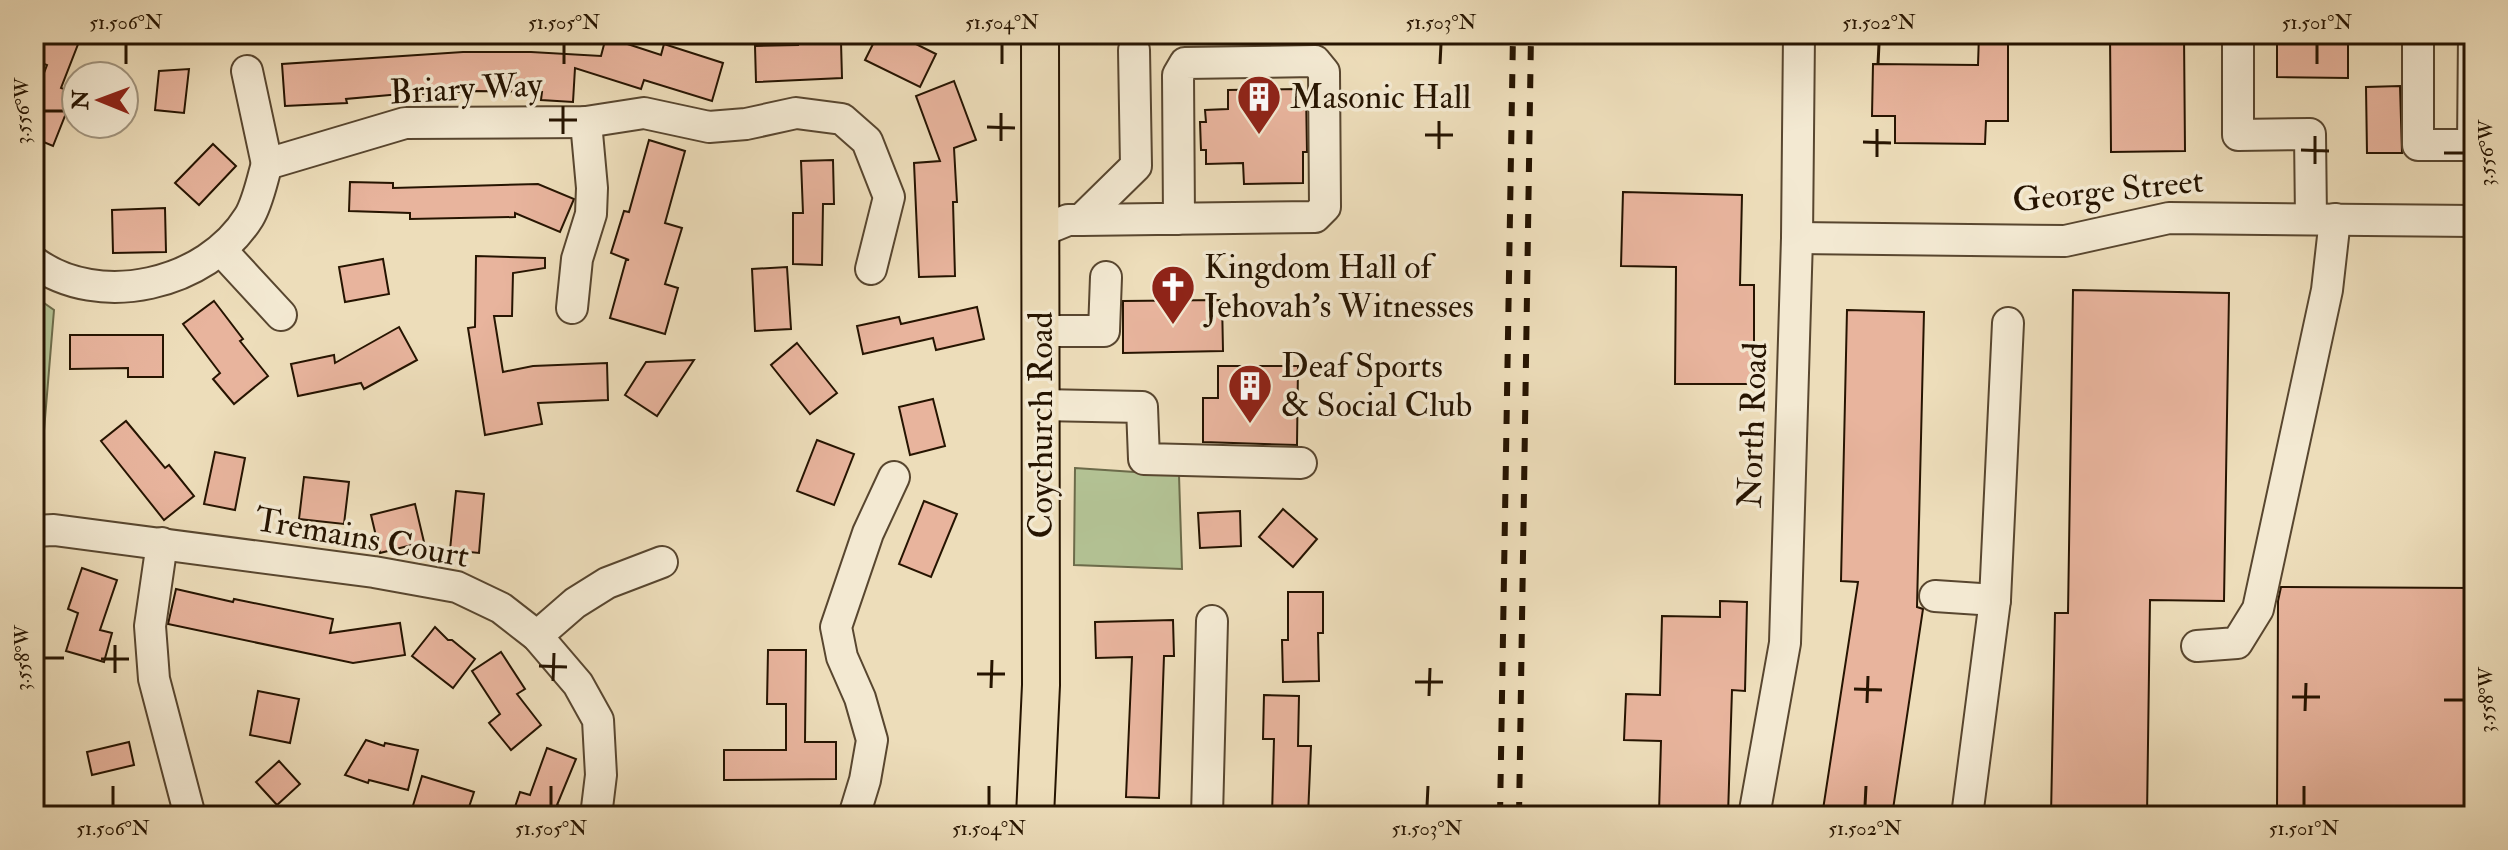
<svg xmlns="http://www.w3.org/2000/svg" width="2508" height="850" font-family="'IM FELL Double Pica',serif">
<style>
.green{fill:#b3c294;stroke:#6c6b4a;stroke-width:2}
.building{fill:#e8b49d;stroke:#261401;stroke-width:2}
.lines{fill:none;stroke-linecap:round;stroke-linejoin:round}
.minor-casing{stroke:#58462f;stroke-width:34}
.major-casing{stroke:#261401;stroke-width:40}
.minor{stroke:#f3e9d2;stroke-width:30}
.major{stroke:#edddba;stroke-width:36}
.rail{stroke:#261401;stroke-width:6;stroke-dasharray:14 14;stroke-linecap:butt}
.ticks{fill:none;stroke:#261401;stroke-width:3}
.labels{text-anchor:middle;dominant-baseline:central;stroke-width:7;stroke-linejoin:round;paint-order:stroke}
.street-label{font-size:34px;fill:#261401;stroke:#f3e9d2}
.poi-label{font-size:34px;fill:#261401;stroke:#f3e9d2;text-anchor:start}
.neatline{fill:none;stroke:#261401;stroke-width:3}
.ticks-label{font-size:20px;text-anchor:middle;fill:#261401}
</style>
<rect width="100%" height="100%" fill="#edddba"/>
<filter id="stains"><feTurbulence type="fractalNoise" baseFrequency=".0025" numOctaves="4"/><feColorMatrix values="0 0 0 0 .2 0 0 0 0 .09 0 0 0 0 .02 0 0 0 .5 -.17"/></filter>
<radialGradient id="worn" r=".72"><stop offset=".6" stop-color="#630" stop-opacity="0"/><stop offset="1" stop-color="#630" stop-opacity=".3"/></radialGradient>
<g class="green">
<polygon points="34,296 54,310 38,503 34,503"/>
<polygon points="1075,468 1179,475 1182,569 1074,565"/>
</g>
<g class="building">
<polygon points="42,34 82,34 61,88 74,93 53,146 34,138 34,99 47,65 34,60"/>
<polygon points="878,34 896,34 936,54 920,87 865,60"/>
<polygon points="1979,34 2008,34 2008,121 1986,121 1985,144 1895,143 1895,116 1872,116 1873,64 1978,65"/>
<polygon points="2110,34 2184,34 2185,151 2111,152"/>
<polygon points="2277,34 2348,34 2348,78 2277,77"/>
<polygon points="606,37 661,55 664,44 723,63 712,101 644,80 641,89 575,68 573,102 541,100 542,92 475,91 423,94 423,92 346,99 347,103 285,106 282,64 463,52 531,52 601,56"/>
<polygon points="798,42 841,42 842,78 756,82 755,46 798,45"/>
<polygon points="189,69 184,113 155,110 159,71"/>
<polygon points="954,81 976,140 954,148 957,202 953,202 955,276 919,277 914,163 940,161 916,96"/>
<polygon points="2400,86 2402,153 2367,153 2366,87"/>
<polygon points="1298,89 1298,92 1306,92 1307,152 1303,152 1303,183 1244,184 1243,163 1206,164 1206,150 1201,150 1200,122 1206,122 1205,110 1228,109 1228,90"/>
<polygon points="649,140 685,151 665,223 682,228 665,284 678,288 665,334 610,318 626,260 629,260 611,253 624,211 629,212"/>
<polygon points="213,144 236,166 199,205 175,183"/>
<polygon points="833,160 834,204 823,204 822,265 793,264 793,213 803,213 801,161"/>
<polygon points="350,182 393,183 393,188 538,184 574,199 560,232 515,213 515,217 410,219 410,213 349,211"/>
<polygon points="1623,192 1742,195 1740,285 1754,285 1754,384 1675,384 1676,267 1621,266"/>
<polygon points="165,208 166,252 113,253 112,210"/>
<polygon points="476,256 545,258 545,268 513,273 512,316 494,316 503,372 533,366 607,363 608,400 538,403 542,424 485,435 468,328 475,327"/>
<polygon points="383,259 389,294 345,302 339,267"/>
<polygon points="787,267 791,329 755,331 752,269"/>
<polygon points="2073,290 2229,293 2224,601 2150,600 2147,816 2051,816 2055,613 2068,613"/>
<polygon points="1222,300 1223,351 1123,353 1123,301"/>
<polygon points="214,301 243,339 240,341 268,376 234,404 213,379 220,373 183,324"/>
<polygon points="977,307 984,339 936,350 933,338 863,354 857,326 899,317 901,324"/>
<polygon points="1847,310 1924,312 1917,607 1923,609 1892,816 1822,816 1858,582 1841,581"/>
<polygon points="399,327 417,360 364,389 361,383 298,396 291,364 334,355 335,363"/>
<polygon points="70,335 163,335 163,377 128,377 128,368 70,369"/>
<polygon points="797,343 837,393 810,414 771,365"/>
<polygon points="694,360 657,416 625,395 646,362"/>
<polygon points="1218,366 1298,366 1297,445 1203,442 1203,398 1218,398"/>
<polygon points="933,399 945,446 910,455 899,407"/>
<polygon points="126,421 165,468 169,465 194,496 164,520 101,441"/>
<polygon points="817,440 854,454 834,505 797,491"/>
<polygon points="215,452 245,458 235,510 204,504"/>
<polygon points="304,477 349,482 344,524 299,519"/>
<polygon points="456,491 484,494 479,553 450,550"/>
<polygon points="924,501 957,514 931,577 899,564"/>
<polygon points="415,504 424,542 380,553 371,515"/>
<polygon points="1283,509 1317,539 1293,567 1259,537"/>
<polygon points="1240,511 1241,546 1200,548 1198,513"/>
<polygon points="82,568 117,580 100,630 112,633 104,662 66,651 78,613 68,609"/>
<polygon points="2281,587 2474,588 2474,816 2277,816 2278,601"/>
<polygon points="176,589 233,602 234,599 333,619 330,633 400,623 405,655 353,663 168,624"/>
<polygon points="1288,592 1323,592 1323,633 1318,633 1319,681 1283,682 1282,640 1288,640"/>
<polygon points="1720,601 1747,602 1745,691 1732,690 1728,815 1659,813 1661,741 1624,740 1626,694 1660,695 1662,616 1720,617"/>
<polygon points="1173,620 1174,656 1164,656 1159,798 1126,797 1132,657 1096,658 1095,622"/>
<polygon points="435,627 448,640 452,640 475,659 453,688 412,656"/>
<polygon points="768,650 806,650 805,742 836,742 836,779 724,780 724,750 786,750 786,704 767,704"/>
<polygon points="501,652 525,689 517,694 541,725 511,750 489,723 500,714 472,671"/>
<polygon points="258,691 299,699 290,743 250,735"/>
<polygon points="1264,695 1299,696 1298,746 1311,746 1308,816 1272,816 1274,739 1263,739"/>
<polygon points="366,740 384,746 385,743 418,750 408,790 369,780 368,783 345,775"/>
<polygon points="129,742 134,765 92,775 87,752"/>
<polygon points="547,748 576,759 557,805 578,813 578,816 512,816 520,792 530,795"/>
<polygon points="279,761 300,784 277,805 256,782"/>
<polygon points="422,776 474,792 466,816 424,816 411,812"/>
</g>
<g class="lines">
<g class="minor-casing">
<g id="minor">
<polyline points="2238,34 2238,135 2310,134 2311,219"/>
<polyline points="2418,34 2418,145 2473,145 2474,34"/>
<polyline points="247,71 267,164"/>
<polyline points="1081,220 1136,166 1134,50"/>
<polyline points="1041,231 1068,220 1081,220 1315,217 1325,207 1324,72 1315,61 1185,63 1178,75 1179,219"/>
<polyline points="1797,238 2065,241 2169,218 2474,221"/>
<polyline points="221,250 281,315"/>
<path d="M34,262c65,48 173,23 215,-45 9,-15 13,-37 18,-53l138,-41 181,-1 58,-9 65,14 37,-3 50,-11 46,6 25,22 22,56 -18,72"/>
<polyline points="572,308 577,259 591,214 592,188 586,122"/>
<polyline points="1041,331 1104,331 1106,277"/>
<polyline points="1041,405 1142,407 1144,459 1301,463"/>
<polyline points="34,531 54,530 374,572 457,587 501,608 537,636 578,684 598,720 601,775 596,816"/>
<polyline points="162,543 150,626 154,679 190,816"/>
<polyline points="1935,596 1995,600"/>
<polyline points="537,636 575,603 607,583 662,562"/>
<polyline points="2197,646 2237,643 2258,609 2327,290 2335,219"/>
<polyline points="854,816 865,780 872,740 860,698 842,657 836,627 868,533 894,477"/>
<polyline points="1207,816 1212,621"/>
<polyline points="1754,816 1785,643 1797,238 1799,34"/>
<polyline points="1967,816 1995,600 2008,323"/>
</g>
</g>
<g class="major-casing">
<polyline id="major" points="1035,816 1041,685 1040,34"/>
</g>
<use href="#minor" class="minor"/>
<use href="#major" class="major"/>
<g class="rail">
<polyline points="1500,816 1513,34"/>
<polyline points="1519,816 1531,34"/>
</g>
</g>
<path class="ticks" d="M126,64v-20M564,64v-20M1002,64v-20M1440,64l1,-20M1878,64l1,-20M2317,64v-20M44,111h20M549,120h28M987,127l28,1M563,134v-28M1425,135h28M1001,141v-28M1863,142l28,1M1439,149v-28M2301,150l28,1M2444,153h20M1877,157v-28M2315,164v-28M44,658h20M101,659h28M539,666l28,1M115,673v-28M977,674h28M553,681l1,-28M1415,682h28M991,688l1,-28M1854,689l28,1M1429,696l1,-28M2292,697h28M2444,700h20M1867,703l1,-27M2305,711l1,-28M113,806v-20M551,806v-20M989,806v-20M1427,806l1,-20M1865,806l1,-20M2304,806v-20"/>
<defs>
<g id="building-pin" transform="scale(2.3)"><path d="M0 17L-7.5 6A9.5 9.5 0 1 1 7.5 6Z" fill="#8f2418" stroke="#f3e9d2"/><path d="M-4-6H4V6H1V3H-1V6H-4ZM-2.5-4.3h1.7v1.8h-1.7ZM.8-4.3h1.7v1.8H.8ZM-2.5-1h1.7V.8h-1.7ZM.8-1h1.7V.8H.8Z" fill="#fff"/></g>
<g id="church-pin" transform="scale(2.3)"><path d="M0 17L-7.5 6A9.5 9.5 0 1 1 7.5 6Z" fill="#8f2418" stroke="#f3e9d2"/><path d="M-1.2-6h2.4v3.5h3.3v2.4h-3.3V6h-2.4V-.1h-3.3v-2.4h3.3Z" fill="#fff"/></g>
</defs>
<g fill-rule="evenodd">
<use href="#building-pin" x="1259" y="97"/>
<use href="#church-pin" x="1173" y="287"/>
<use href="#building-pin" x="1250" y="386"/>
</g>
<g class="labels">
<g class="street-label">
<text transform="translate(466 89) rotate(-3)">Briary Way</text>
<text transform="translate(2108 191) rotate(-6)">George Street</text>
<text transform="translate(1041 425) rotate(-90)">Coychurch Road</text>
<text transform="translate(1753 425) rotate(-88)">North Road</text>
<text transform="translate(362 538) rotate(10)">Tremains Court</text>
</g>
<g class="poi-label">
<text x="1290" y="97">Masonic Hall</text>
<text x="1204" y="267">Kingdom Hall of<tspan x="1204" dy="39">Jehovah's Witnesses</tspan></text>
<text x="1281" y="366">Deaf Sports<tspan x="1281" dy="39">&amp; Social Club</tspan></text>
</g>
</g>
<rect width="2508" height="850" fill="none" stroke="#edddba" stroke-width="88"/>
<g transform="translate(100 100) rotate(271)"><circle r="38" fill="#f3e9d2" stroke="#a1947e" stroke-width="2"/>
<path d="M0-6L14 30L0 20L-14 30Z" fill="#8f2418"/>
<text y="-12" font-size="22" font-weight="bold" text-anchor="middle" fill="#261401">N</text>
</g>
<rect x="44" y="44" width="2420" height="762" class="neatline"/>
<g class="ticks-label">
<text x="126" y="29">51.506°N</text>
<text x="564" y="29">51.505°N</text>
<text x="1002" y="29">51.504°N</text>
<text x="1441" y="29">51.503°N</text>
<text x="1879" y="29">51.502°N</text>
<text x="2317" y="29">51.501°N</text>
<text transform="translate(22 111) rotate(-90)" y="7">3.556°W</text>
<text transform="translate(2486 153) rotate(-90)" y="7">3.556°W</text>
<text transform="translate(22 658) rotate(-90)" y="7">3.558°W</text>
<text transform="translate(2486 700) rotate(-90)" y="7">3.558°W</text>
<text x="113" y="835">51.506°N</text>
<text x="551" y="835">51.505°N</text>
<text x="989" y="835">51.504°N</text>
<text x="1427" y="835">51.503°N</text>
<text x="1865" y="835">51.502°N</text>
<text x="2304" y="835">51.501°N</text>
</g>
<rect width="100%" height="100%" filter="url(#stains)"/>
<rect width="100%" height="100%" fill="url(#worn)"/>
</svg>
